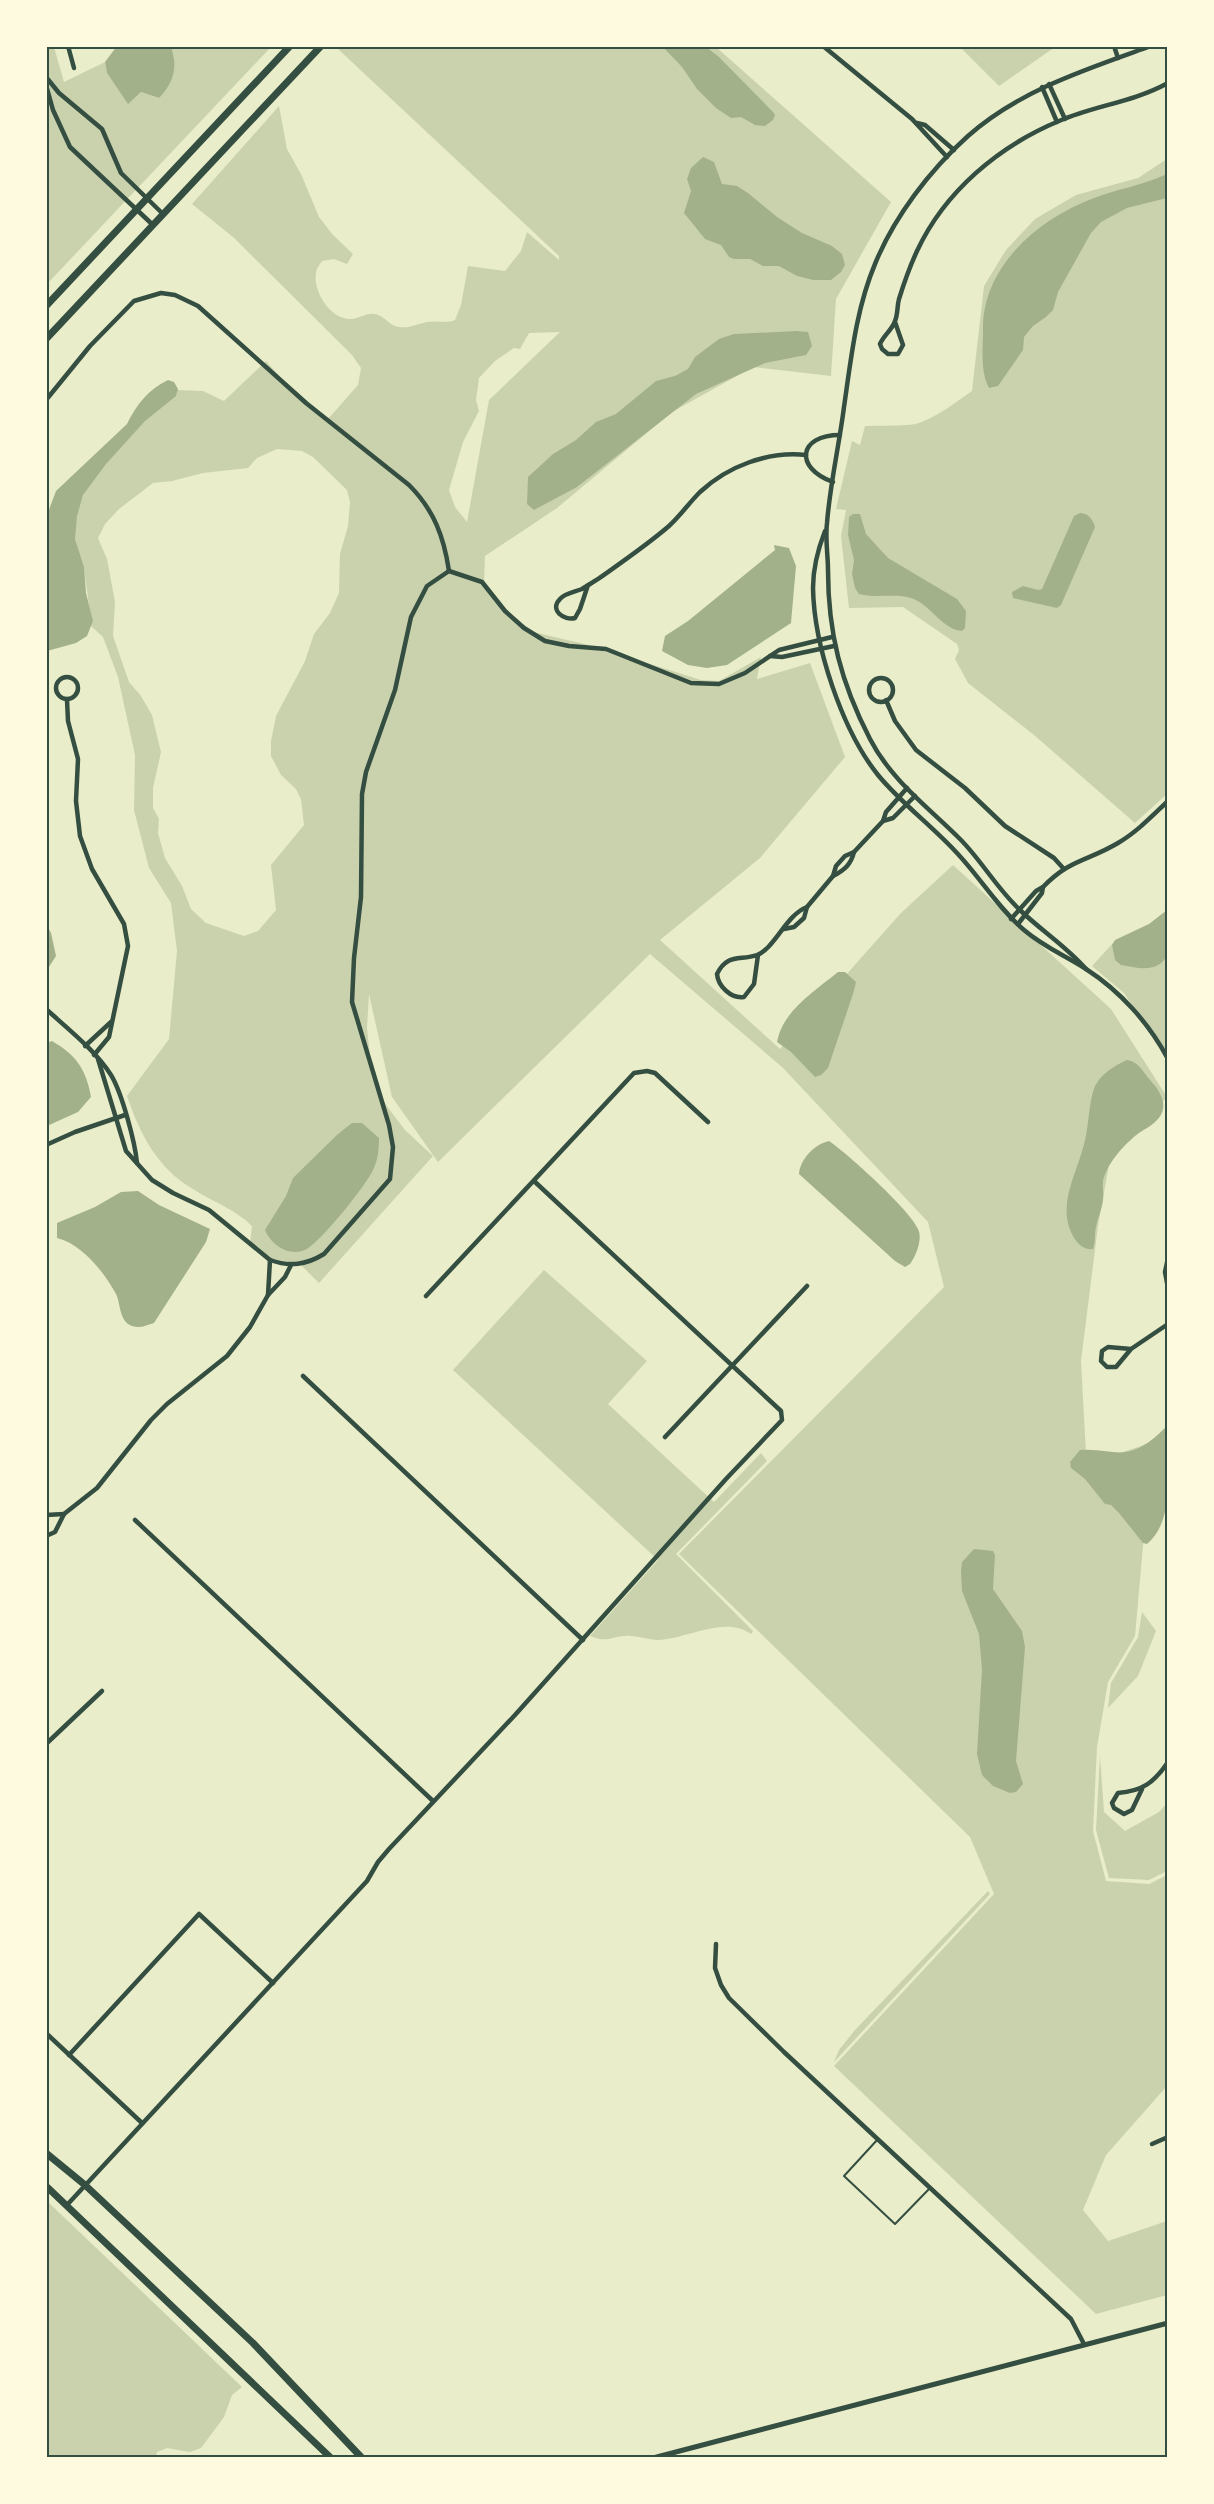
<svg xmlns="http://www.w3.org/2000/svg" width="1214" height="2504" font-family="'Varela Round',sans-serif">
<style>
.green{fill:#cad2ad;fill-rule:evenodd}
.water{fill:#a3b18a}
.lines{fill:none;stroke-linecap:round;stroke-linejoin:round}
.service{stroke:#344e41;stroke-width:2}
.minor{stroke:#344e41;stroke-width:4.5}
.tertiary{stroke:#344e41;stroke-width:5}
.primary{stroke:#344e41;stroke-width:7}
.neatline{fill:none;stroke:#344e41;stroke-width:2}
</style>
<rect width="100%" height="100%" fill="#e9edc9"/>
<g class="green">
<polygon points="47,47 54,47 64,82 105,62 107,73 128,103 141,92 159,98 174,57 171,47 271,47 47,284"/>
<path d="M341,47h375l175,155 -55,97 -5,77 -78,-9 -81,45 -115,96 -72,48 -1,29 22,26 27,21 60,14 108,34 18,1 42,-24 -4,22 53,-16 35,94 -85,101 -100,82 120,109 121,-136 52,-48 158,144 56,88 -57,62 -12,67 -17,135 5,93 23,3 58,-20 -21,75 -11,124 -27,46 -11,65 -4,84 13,50 43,3 18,-9v211l-61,69 -23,55 25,31 59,-20v74l-71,19 -262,-248 160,-172 -24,-57 -291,-283 265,-267 -16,-65 -146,-155 -132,-113 -212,208 -46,-65 -23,-103 -2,34 4,38 12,35 22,29 28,26 -114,127 -20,-20 -28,-4 -21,-15 2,-18c-17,-17 -39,-24 -59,-37 -36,-21 -53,-55 -66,-93l42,-57 8,-88 -6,-48 -22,-35 -15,-58 1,-55 -17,-78 -15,-40 -12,-11c1,-4 -6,-49 -7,-58 -2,-10 -9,-21 -9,-31 0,-13 2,-29 8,-41 10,-23 70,-91 93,-100l1,-6 26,1 21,10 42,-40 14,16 48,42 30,-34 3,-17 -9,-13 -119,-118 -41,-33 87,-98 8,43 14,25 18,43 13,17 21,20 -6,10 -13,-5 -12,2c-2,3 -6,8 -6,12 -3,18 13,44 32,46 9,1 19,-7 27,-5 9,2 13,9 20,12 11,4 22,-2 32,-4 10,-2 18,2 28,-2l6,-15 7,-39 37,5 16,-20 6,-19 32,28v-4l-221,-207zM560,332l-71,68 -22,122 -12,-15 -6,-17 14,-48 16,-31 -3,-11 3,-22 16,-17 19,-13 6,1 9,-16zM277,449l25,2 11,6 34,33 3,12 -2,24 -8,28 -1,39 -9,20 -16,21 -9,27 -29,55 -5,25v15l10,19 15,14 5,10 3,26 -33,40 5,45 -18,21 -14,5 -38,-13 -15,-14 -9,-23 -17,-28 -7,-25 1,-14 -6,-11v-20l8,-36 -9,-37 -11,-19 -12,-14 -16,-46 2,-34 -8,-43 -9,-21 7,-14 14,-15 34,-26 19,-2 31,-8 45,-5 9,-10z"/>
<polygon points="960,47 1055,47 999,86"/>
<path d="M1167,159v635l-32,29 -101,-88 -66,-52 -13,-24 4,-9 -2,-6 -54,-37 -54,1 -8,-72 5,-26 -10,-1 16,-68 8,4 5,-19c15,-1 41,1 54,-3 19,-7 36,-20 53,-32l12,-105 22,-36 29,-31 41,-24 62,-17z"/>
<polygon points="1167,913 1167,1057 1124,993 1092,966 1115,941 1157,922"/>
<path d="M544,1270l103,91 -39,43 106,98 47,-49 6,8 -91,93 77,77 -2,3c-25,-19 -65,5 -93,6 -11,0 -22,-5 -33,-4 -15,1 -19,7 -35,0l68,-76 -205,-190z"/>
<polygon points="1142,1612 1156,1631 1138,1676 1108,1708 1111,1683 1138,1637"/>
<polygon points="1100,1756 1104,1812 1125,1831 1159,1812 1167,1803 1167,1871 1149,1880 1109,1878 1096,1830"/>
<polygon points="988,1891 990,1894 834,2062 839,2050 855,2030"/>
<polygon points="47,2201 242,2387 232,2395 224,2417 201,2448 190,2452 167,2448 157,2452 156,2457 47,2457"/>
</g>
<g class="water">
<path d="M117,46l54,1c7,19 3,36 -12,51l-18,-6 -13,12 -21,-31 -2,-11z"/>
<polygon points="663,47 706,47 718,56 773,112 775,115 773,120 765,126 755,125 741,117 731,118 716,108 697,89 682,67"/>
<polygon points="703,157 714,162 722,184 737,186 748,193 777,217 802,233 832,246 842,254 845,265 841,272 831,280 813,280 797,276 779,266 763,266 750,259 734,259 729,257 721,245 705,239 684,213 691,191 687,179 691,168"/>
<path d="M1167,174v24l-40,10 -26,14 -10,11 -33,59 -5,18 -7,7 -13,9 -9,11 -1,13 -25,36 -9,2c-9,-17 -6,-39 -6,-58 -1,-62 53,-109 106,-130 26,-11 53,-14 78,-26z"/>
<polygon points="796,331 808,332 812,346 806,355 765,363 696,394 577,487 534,510 527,504 528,477 553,454 576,440 596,422 616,414 656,381 675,376 688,369 695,357 719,339 734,334"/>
<path d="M168,380l6,2 4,7 -2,7 -31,25 -39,43 -23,31 -6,21 -2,23 9,28 2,26 7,28 -6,15 -11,7 -29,8v-136l9,-24 71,-67c9,-19 22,-35 41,-44z"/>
<path d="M1080,513c9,1 12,5 15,14l-34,78 -4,3 -44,-10 -1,-6 11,-6 15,4 4,-1 32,-73z"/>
<path d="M853,514h7l6,20 22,24 69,41 9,12 -1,17 -3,3c-18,-1 -30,-23 -46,-31 -17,-8 -39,-1 -57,-6l-4,-6 -3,-14 2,-14 -6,-25 1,-18z"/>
<polygon points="774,545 789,548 796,566 791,623 727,665 707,668 688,665 662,651 665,636 688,621 775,550"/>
<path d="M1167,910l1,44c-10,20 -30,14 -47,11l-6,-5 -3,-15 3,-5 34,-16z"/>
<polygon points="46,924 51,933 56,956 47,970"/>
<path d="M838,972h7l11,10 -3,12 -25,74 -7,7 -6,2 -24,-25 -14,-10c6,-32 38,-51 61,-70z"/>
<path d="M52,1041c24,14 34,28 39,56l-13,15 -31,14v-83z"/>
<path d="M1127,1060c12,2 16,12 23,20 12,13 21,29 4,43 -6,5 -13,8 -19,13 -13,11 -28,28 -32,45 -1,6 1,13 0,19 -1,9 -5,17 -7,27 -2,7 0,15 -3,22 -9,1 -14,-4 -19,-11 -19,-33 4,-65 11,-98 4,-16 4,-40 10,-54 7,-13 19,-20 32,-26z"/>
<path d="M352,1123h10l17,15c0,11 -1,22 -6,32 -8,17 -51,70 -66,79 -17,9 -36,-4 -42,-19l21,-34 7,-18 45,-44z"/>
<path d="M829,1141c18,12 82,70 89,88 5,10 -2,27 -8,35l-5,3 -10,-6 -96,-87c1,-15 16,-30 30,-33z"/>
<path d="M138,1191l21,14 51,24 -4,13 -52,81c-7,2 -14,6 -22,3 -13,-5 -11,-21 -16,-32 -12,-22 -34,-50 -59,-56v-15l38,-16 26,-15z"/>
<path d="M1167,1426c1,34 9,95 -20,118l-4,-1 -24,-30 -8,-8 -6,-1 -20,-25 -14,-11 -1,-6 10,-12c12,-1 21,1 33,2 23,3 39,-11 54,-26z"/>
<polygon points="974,1549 993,1551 995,1555 993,1589 1022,1631 1025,1647 1016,1761 1023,1784 1016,1792 1010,1793 993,1786 982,1775 977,1754 982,1670 979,1634 962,1591 961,1571 962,1562"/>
</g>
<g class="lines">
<polyline class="service" points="878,2139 844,2176 895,2224 930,2188"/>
<g class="minor">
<polyline points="68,46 74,68"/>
<polyline points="823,46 912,119 947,157"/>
<polyline points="1114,46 1118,58"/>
<polyline points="46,77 59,93 102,129 121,173 163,214"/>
<polyline points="1049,84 1065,119"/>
<polyline points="46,85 53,110 70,147 153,225"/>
<polyline points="1042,87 1057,122"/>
<polyline points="917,123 925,125 954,150"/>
<path d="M895,322l8,23 -5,9h-10l-6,-5 -2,-5c4,-9 12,-14 15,-23 3,-7 2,-15 4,-22 5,-16 11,-33 18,-48 28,-60 82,-105 142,-130 37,-16 72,-18 109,-38"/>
<path d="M46,400l44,-54 44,-45 27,-8 14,2 23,11 108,97 103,82c25,25 35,52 40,86l33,11 23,29 19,17 21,13 24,5 37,3 85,34 28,1 26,-11 34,-23 53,-13"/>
<path d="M833,482c-39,-14 -35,-47 7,-47"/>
<path d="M825,531c-7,18 -12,37 -12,57 1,58 29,142 65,187 23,28 53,50 78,77 24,25 41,55 68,78 20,17 40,25 62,39 34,22 63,54 82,90"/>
<path d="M588,585l-8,24 -5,9c-11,3 -26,-8 -15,-19 5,-6 15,-7 22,-10 5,-3 11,-7 16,-10 24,-17 49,-34 71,-53 11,-10 20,-23 31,-34 28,-26 68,-41 106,-37"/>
<polyline points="770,656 782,657 834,646"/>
<circle cx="67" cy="688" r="11"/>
<circle cx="881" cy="690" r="12"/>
<polyline points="67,700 68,721 78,759 76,801 80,836 92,869 124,924 128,946 109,1037 94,1055"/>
<polyline points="886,700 895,721 916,750 965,788 1005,826 1054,858 1063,868"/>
<polyline points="883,821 893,818 915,796"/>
<path d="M833,876c12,-6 18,-12 21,-24"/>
<path d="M1043,887c27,-28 45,-26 75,-44 19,-11 34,-27 50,-42"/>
<polyline points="1011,919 1036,891 1043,887 1042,893 1018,924"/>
<polyline points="784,929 794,927 804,918 807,907 833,876 836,866 845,856 854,852 883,821 886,812 907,788"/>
<path d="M758,955l-4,29 -10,13c-13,2 -26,-11 -27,-23 10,-21 23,-13 40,-19 18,-7 29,-40 50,-48"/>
<path d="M1086,969c-20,-23 -43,-37 -65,-58 -24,-22 -39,-50 -61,-72 -32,-32 -69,-59 -90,-100 -29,-56 -42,-106 -42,-169 0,-15 -3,-31 -1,-47 3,-39 12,-77 17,-116 7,-48 12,-98 31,-143 19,-47 55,-94 93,-128 52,-46 119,-67 183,-90"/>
<path d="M46,1009c22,20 49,41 65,66 11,18 24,67 26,88"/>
<polyline points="85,1046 111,1022"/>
<path d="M98,1059l28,92 26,29 21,13 36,17 61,50c20,7 36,5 54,-6l66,-75 3,-32 -4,-22 -37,-123 2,-44 7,-61 1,-103 4,-22 29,-82 16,-73 16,-31 22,-15"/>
<polyline points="46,1145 75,1132 125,1115"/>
<polyline points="1168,1258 1165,1272 1168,1288"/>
<polyline points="268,1295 270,1260"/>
<polyline points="426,1296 634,1073 647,1071 655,1073 708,1122"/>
<polyline points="1131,1349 1108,1347 1102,1351 1101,1361 1107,1367 1116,1367 1131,1349 1168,1324"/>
<polyline points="303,1376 583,1640"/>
<polyline points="665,1437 807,1286"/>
<polyline points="46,1515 64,1514"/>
<polyline points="135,1520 433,1801"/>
<polyline points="46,1536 55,1532 64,1514 97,1488 151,1420 167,1404 227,1356 250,1327 268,1295 285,1277 291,1265"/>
<polyline points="46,1744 102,1691"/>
<path d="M1142,1789l-10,21 -8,4 -10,-6 -2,-5 6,-10c24,-2 36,-10 50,-31"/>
<polyline points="716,1944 715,1968 721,1985 729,1998 784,2052 1071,2319 1084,2344"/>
<polyline points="46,2033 142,2123"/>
<polyline points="69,2055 199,1914 273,1983"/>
<polyline points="1152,2144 1168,2137"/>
<polyline points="67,2205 367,1881 378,1862 389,1849 515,1715 726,1479 782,1420 781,1411 534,1181"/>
</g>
<polyline class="tertiary" points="653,2458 1168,2323"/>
<g class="primary">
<polyline points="46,306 290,46"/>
<polyline points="46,339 321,46"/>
<polyline points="46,2153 85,2185 253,2343 362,2458"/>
<polyline points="46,2186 331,2458"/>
</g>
</g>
<rect width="1214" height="2504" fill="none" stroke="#fefae0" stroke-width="96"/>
<rect x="48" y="48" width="1118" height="2408" class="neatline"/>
</svg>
